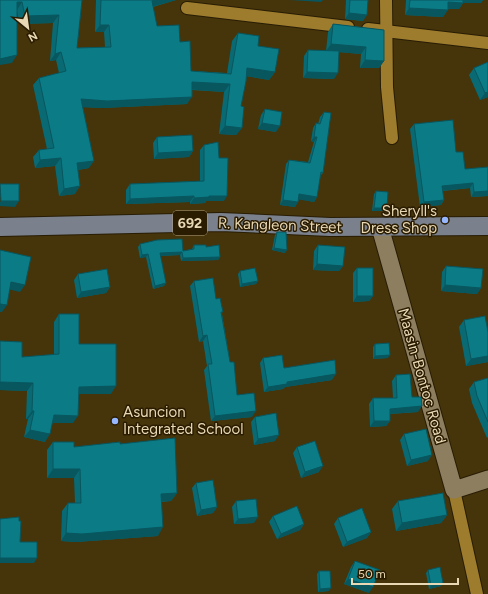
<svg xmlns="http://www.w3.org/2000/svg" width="488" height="594" font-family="Figtree,sans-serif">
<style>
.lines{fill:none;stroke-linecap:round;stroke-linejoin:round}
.minor-casing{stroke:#281d05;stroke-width:14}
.secondary-casing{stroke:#281d05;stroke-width:19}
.primary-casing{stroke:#281d05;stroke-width:20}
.minor{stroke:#9d7c2e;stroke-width:12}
.secondary{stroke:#8c7e5e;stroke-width:17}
.primary{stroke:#7a818d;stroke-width:18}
.wall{fill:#096a73}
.shaded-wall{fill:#08565e}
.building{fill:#0b7b86;stroke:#08565e}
.poi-dot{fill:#96b6fd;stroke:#2a1c00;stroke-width:1.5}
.labels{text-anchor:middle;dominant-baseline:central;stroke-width:3;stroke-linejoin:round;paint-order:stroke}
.shield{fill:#2a1c00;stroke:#b0a07e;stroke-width:1}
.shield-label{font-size:14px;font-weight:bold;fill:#e9d8b4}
.poi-label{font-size:15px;fill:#e9d8b4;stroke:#2a1c00;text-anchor:end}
.street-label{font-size:15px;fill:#e9d8b4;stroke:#2a1c00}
</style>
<rect width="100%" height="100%" fill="#46340a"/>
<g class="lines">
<g class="minor-casing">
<g id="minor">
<polyline points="386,0 387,87 392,138"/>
<polyline points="187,8 348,27"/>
<polyline points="368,29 488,43"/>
<polyline points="454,490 477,594"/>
</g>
</g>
<g class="secondary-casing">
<polyline id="secondary" points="380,227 454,490 488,479"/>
</g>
<g class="primary-casing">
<polyline id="primary" points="0,227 221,222 330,227 488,226"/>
</g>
<use href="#minor" class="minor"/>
<use href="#secondary" class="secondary"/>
<use href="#primary" class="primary"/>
</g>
<g class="wall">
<polygon points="0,0 82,0 77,48 105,47 104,32 95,32 96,0 176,0 153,7 157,26 180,42 191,71 227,73 232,41 238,33 258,46 275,72 269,80 246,76 241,106 242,128 236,135 219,134 224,92 192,90 187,104 102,108 83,107 89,168 78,170 75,194 59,196 55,166 35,168 33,157 39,150 47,149 33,85 39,78 59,73 56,60 50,61 53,23 20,24 17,12 12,63"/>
<polygon points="346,0 368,0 363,21 345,19"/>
<polygon points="406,0 483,0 481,3 463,3 459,9 448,9 443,17 405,15"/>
<polygon points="333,24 384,30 384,61 379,68 360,68 361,54 339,52 334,79 303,78 304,56 308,50 326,51 328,32"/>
<polygon points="488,62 488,97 480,100 469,75 474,68"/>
<polygon points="265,109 276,132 258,129 261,115"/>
<polygon points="324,112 323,173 320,176 317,197 314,202 299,199 295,207 280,205 286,164 289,160 308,162 314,142 311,141 313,128 316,123 318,124 320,117"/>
<polygon points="414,124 456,152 465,169 488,196 471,197 470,188 443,191 444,200 441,205 420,207 410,129"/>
<polygon points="157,137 193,151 189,157 154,159 153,143"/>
<polygon points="204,145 219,158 224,201 206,201 205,203 190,204 190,202 126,204 126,190 130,184 200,181 200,150"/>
<polygon points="376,191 385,211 372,211 374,194"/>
<polygon points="277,232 285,253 272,250 275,235"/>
<polygon points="140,244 183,251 192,249 194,245 206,247 220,257 218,260 181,261 180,255 160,256 166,283 164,286 153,289 146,257 140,258 138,247"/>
<polygon points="318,245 343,266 339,271 313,270 314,251"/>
<polygon points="446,266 481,288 477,294 441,291 442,272"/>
<polygon points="357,268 373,296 369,301 353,302 353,273"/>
<polygon points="240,271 258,281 256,284 240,287 238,274"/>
<polygon points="78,274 110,287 106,293 77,298 74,280"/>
<polygon points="194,281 216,299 222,314 230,362 237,395 252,417 211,421 204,370 207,366 203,341 199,342 190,286"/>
<polygon points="59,314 111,394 79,394 73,423 52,423 45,442 24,437 28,419 26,419 27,391 0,390 0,341 22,357 54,355 54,322"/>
<polygon points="464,320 488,332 488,362 466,366 459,327"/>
<polygon points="375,344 388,358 373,359 373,347"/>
<polygon points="263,358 284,368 332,380 285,387 283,389 264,392 260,363"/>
<polygon points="396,375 412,397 418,412 390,414 390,421 386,426 370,427 369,404 373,398 393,398 392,381"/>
<polygon points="488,378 488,437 487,438 472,403 469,389 474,382"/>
<polygon points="255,417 275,441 254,445 251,422"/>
<polygon points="404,434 428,461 407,466 400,440"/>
<polygon points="53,442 74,447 120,444 177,493 171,501 162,502 158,536 76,542 61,541 62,511 68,503 75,503 74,478 47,478 47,450"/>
<polygon points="297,447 319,472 301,478 293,453"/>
<polygon points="196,483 217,507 213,513 197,516 192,488"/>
<polygon points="236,501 254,523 234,524 232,507"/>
<polygon points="398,501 447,515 441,523 396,531 392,509"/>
<polygon points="273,516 304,524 300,530 277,539 269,522"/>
<polygon points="338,518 371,532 367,538 343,547 334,524"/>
<polygon points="355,561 369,593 344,584 351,567"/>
<polygon points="428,570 443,583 441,586 429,589 426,573"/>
<polygon points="319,571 329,591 318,592 317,574"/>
</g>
<g class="shaded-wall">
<polygon points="154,0 176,0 147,8 152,1"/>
<polygon points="290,0 323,0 321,2"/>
<polygon points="461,0 483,0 481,3 463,3 459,9 443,9 448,2"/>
<polygon points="17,2 22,2 17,10"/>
<polygon points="409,8 448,10 443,17 405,15"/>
<polygon points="349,13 367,15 363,21 345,19"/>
<polygon points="59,15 53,23 20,24 25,16"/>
<polygon points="100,25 109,25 104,32 95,32"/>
<polygon points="331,44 366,47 361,54 326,51"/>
<polygon points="61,52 56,60 50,61 55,54"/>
<polygon points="17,55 12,63 0,65 0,59"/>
<polygon points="365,60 384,61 379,68 360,68"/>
<polygon points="247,68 275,72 269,80 241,75"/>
<polygon points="307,72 338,73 334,79 303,78"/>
<polygon points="192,82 230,84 224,92 186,89"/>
<polygon points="488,92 488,97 480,100 485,93"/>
<polygon points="192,97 187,104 102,108 76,107 81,99"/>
<polygon points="262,123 280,126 276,132 258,129"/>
<polygon points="225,126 242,128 236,135 219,134"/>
<polygon points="314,137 317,137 314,142 311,141"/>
<polygon points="193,151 189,157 154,159 158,153"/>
<polygon points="61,158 55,166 35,168 40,160"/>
<polygon points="94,161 89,168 72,171 77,163"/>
<polygon points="473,183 470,188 439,191 442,186"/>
<polygon points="80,186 75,194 59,196 64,189"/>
<polygon points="488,191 488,196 471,197 474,192"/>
<polygon points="299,194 317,197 314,202 296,199"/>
<polygon points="194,196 190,202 126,204 130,199"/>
<polygon points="209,196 227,196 224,201 206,201 205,203 190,204 194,198"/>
<polygon points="283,200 298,202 295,207 280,205"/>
<polygon points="444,200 441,205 420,207 424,202"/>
<polygon points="1,201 19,201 15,207 0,206 0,202"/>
<polygon points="374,208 387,208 385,211 372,211"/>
<polygon points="274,248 287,250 285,253 272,250"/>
<polygon points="182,252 180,255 158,256 160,253"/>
<polygon points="148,254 146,257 140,258 142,255"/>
<polygon points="220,257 218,260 181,261 183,258"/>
<polygon points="317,264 343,266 339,271 313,270"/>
<polygon points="258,281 256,284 240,287 242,284"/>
<polygon points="11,282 25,285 20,292 7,289"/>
<polygon points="166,283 164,286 153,289 155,286"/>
<polygon points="445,285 481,288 477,294 441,291"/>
<polygon points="110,287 106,293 77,298 81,292"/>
<polygon points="357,296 373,296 369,301 353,302"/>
<polygon points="0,304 7,305 2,312 0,312"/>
<polygon points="207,335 203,341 199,342 203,336"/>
<polygon points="390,355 388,358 373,359 375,356"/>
<polygon points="488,356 488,362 466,366 471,359"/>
<polygon points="336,374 332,380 285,387 283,389 264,392 268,387 287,382"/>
<polygon points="0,382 33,383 27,391 0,390"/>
<polygon points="116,386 111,394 73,394 79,387"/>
<polygon points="422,406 418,412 386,414 390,409"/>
<polygon points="32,411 34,411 28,419 26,419"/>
<polygon points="256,411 252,417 211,421 215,416"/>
<polygon points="54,415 78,416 73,423 49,423"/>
<polygon points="374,421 390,421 386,426 370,427"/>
<polygon points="30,430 50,434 45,442 24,437"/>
<polygon points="279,435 275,441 254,445 258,439"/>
<polygon points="432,455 428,461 407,466 411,460"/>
<polygon points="323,466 319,472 301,478 305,472"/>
<polygon points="53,469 80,469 74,478 47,478"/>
<polygon points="177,493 171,501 155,502 161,494"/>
<polygon points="217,507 213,513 197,516 201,510"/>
<polygon points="447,515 441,523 396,531 402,523"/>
<polygon points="258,517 254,523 234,524 238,519"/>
<polygon points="304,524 300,530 277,539 281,534"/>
<polygon points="163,527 158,536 76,542 61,541 66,533"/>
<polygon points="371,532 367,538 343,547 347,542"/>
<polygon points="0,558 37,558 34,563 0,563"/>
<polygon points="348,579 373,587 369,593 344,584"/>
<polygon points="443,583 441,586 429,589 431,586"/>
<polygon points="331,588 329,591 318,592 320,589"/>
</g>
<g class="building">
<polygon points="0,0 82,0 77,48 111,47 109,25 100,25 101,0 154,0 152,1 157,26 179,25 180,42 190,41 191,71 231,74 238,33 259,36 258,46 279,49 275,72 247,68 246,81 241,106 244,107 242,128 225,126 230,84 192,82 192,97 107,101 81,99 94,161 77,163 80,186 64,189 61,158 40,160 39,150 54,148 39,78 66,71 61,52 55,54 59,15 25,16 22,2 17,2 17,55 0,59"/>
<polygon points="350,0 368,0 367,15 349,13"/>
<polygon points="410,0 463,0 463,3 448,2 448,10 409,8"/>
<polygon points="333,24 384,30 384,61 365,60 366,47 331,44"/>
<polygon points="308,50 339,51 338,73 307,72"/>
<polygon points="488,62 488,92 485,93 474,68"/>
<polygon points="265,109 282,112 280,126 262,123"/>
<polygon points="324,112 331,113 323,173 321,172 317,197 299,194 298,202 283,200 289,160 310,163 317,137 314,137 316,123 320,124"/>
<polygon points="453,120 456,152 463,152 465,169 488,167 488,191 474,192 473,183 442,186 444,200 424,202 414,124"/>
<polygon points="192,135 193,151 158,153 157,137"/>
<polygon points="218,142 219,158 228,158 227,196 209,196 209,197 194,198 194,196 130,199 130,184 204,181 204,145"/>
<polygon points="0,184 19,184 19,201 1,201"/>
<polygon points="376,191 388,192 387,208 374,208"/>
<polygon points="277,232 286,232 287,250 274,248"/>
<polygon points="182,239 183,251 194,249 194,245 206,245 206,247 219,245 220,257 183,258 182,252 160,253 166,283 155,286 148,254 142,255 140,244 157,240"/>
<polygon points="318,245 345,247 343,266 317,264"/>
<polygon points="0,250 31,257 25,285 11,282 7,305 0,304"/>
<polygon points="446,266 483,269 481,288 445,285"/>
<polygon points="255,268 258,281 242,284 240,271"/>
<rect x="357" y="268" width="16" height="28"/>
<polygon points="107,269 110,287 81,292 78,274"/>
<polygon points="213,278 216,299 220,298 223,312 221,312 230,362 234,362 237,395 254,393 256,411 215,416 208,364 212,364 207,335 203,336 194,281"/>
<polygon points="59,314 79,314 79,344 116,344 116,386 79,387 78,416 54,415 50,434 30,430 34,411 32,411 33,383 0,382 0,341 22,342 22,357 59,354"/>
<polygon points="485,316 488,332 488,356 471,359 464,320"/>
<polygon points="389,343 390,355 375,356 375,344"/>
<polygon points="282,355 284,368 335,360 336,374 287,382 287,384 268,387 263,358"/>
<polygon points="410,374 412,397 421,397 422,406 390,409 390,421 374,421 373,398 397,398 396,375"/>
<polygon points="488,378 488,422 477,396 474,382"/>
<polygon points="276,413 279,435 258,439 255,417"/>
<polygon points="426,429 432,455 411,460 404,434"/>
<polygon points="175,438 177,493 161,494 163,527 82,534 66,533 68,503 81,503 80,469 53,469 53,442 74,442 74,447 120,442 120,444"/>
<polygon points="315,441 323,466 305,472 297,447"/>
<polygon points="213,480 217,507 201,510 196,483"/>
<polygon points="443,493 447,515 402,523 398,501"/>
<polygon points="256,499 258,517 238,519 236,501"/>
<polygon points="297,506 304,524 281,534 273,516"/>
<polygon points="362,508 371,532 347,542 338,518"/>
<polygon points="19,517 19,521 21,521 20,542 37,542 37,558 0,558 0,519"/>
<polygon points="355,561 380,570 373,587 348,579"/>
<polygon points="440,567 443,583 431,586 428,570"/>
<polygon points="319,571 330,571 331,588 320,589"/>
</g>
<g class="poi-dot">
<circle cx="445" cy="220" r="4"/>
<circle cx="115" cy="421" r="4"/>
</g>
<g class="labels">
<rect class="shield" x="173" y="211" width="34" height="24" rx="3"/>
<g class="shield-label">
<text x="190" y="223">692</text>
</g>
<g class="poi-label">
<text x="437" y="211">Sheryll's<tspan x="437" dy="17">Dress Shop</tspan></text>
<text x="123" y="412" text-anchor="start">Asuncion<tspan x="123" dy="17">Integrated School</tspan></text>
</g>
<g class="street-label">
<text transform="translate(280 225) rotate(2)">R. Kangleon Street</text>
<text transform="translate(422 376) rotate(74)">Maasin-Bontoc Road</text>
</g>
</g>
<g transform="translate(28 28) rotate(151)" stroke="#2a1c00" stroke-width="3" paint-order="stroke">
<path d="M0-3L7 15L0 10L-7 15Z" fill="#e9d8b4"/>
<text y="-6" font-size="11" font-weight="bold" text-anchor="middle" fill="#e9d8b4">N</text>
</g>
<path d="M352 578v6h106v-6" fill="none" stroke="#e9d8b4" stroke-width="2"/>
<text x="358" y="578" font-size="12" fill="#e9d8b4" stroke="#2a1c00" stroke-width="3" paint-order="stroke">50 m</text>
</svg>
